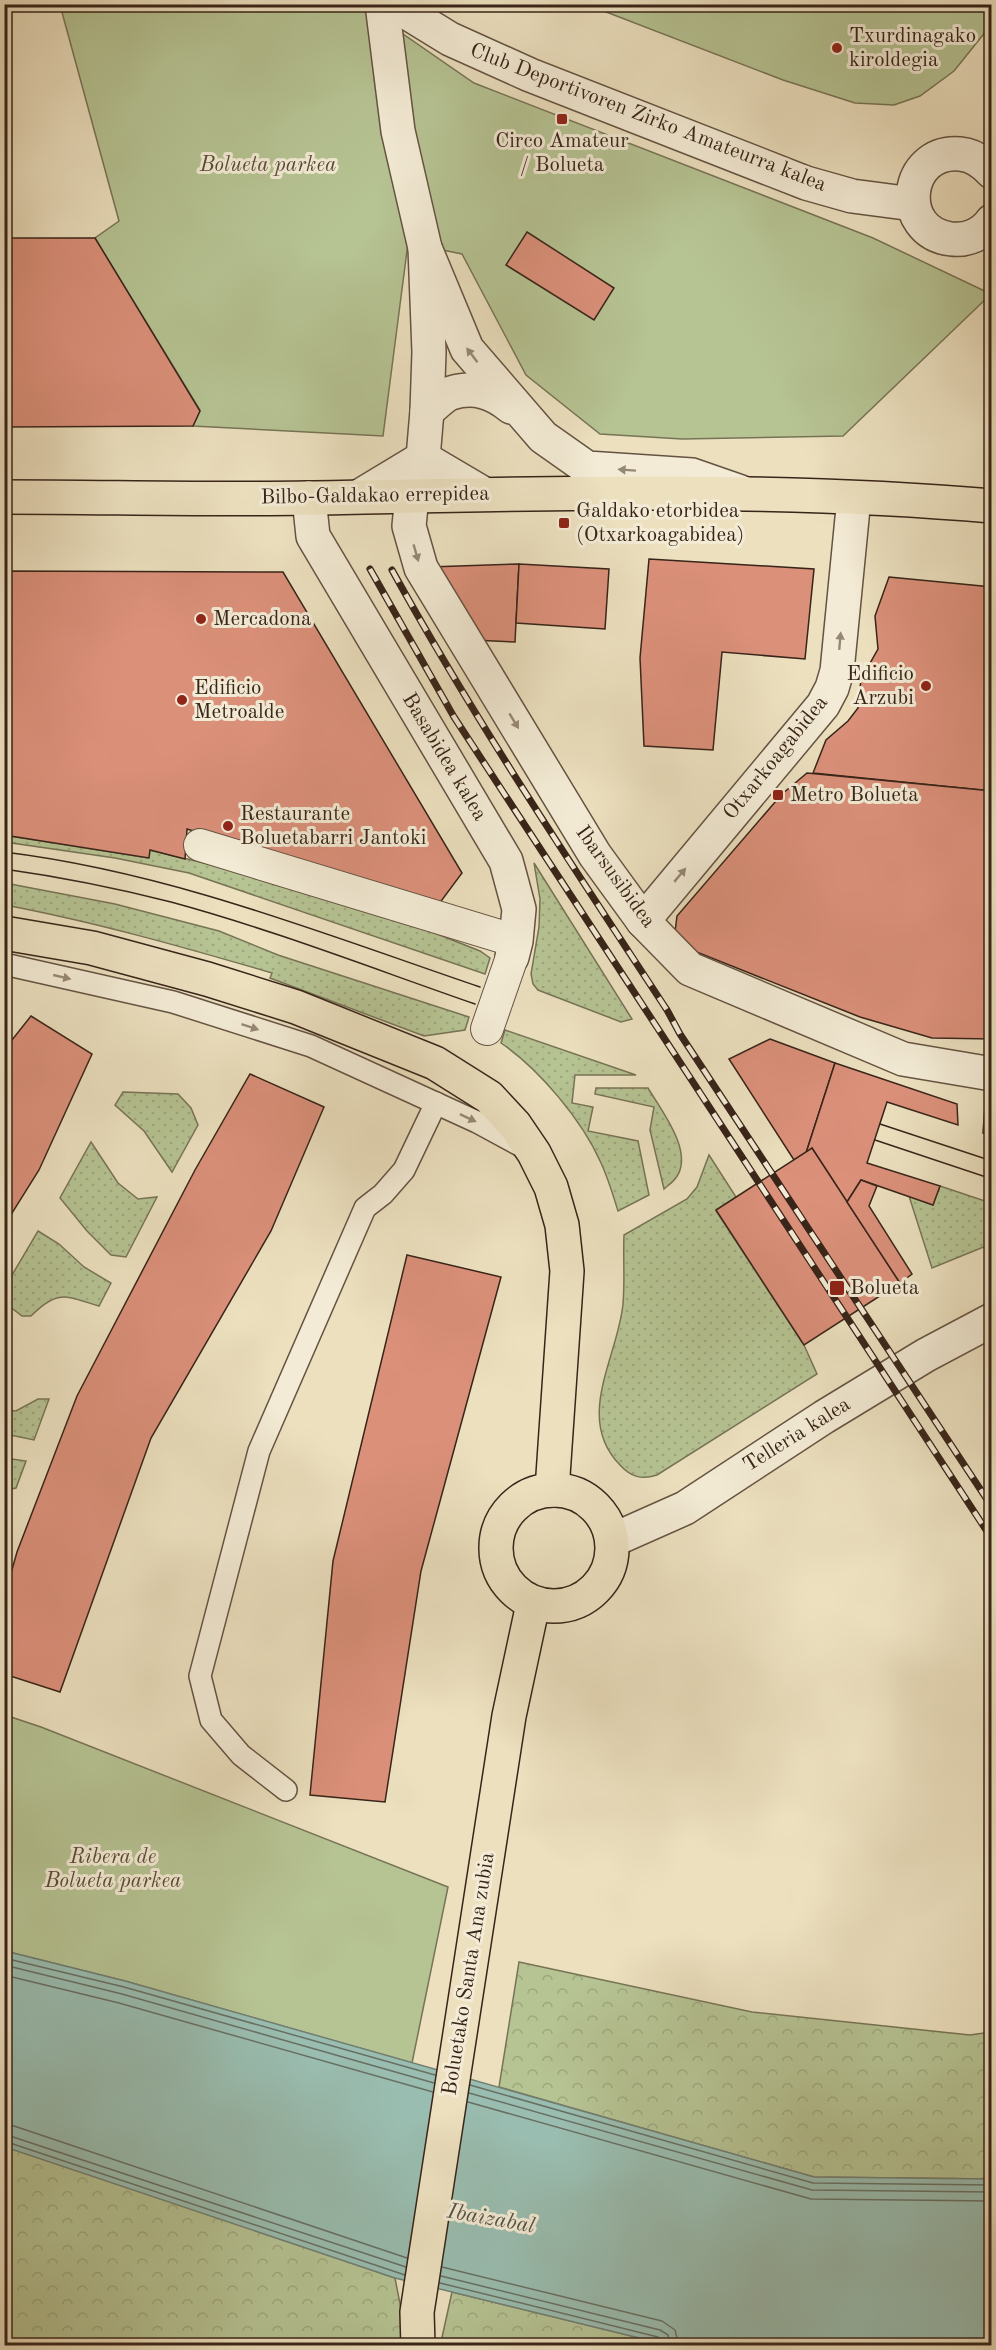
<svg xmlns="http://www.w3.org/2000/svg" width="996" height="2350" font-family="'Old Standard TT',serif">
<style>
.grass{fill:url(#grass-dots);stroke:#777456;stroke-width:1.5}
.forest{fill:url(#forest-crowns);stroke:#777456;stroke-width:1.5}
.park{fill:#b6c393;stroke:#777456;stroke-width:1.5}
.water{fill:#99bdb0;stroke:#728074;stroke-width:1.5}
.lines{fill:none;stroke-linecap:round;stroke-linejoin:round}
.shore{stroke:#687064;stroke-width:1.5}
.building{fill:#db907a;stroke:#382419;stroke-width:1.5}
.service-casing{stroke:#655342;stroke-width:24}
.pedestrian-casing{stroke:#655342;stroke-width:34}
.minor-casing{stroke:#655342;stroke-width:36}
.primary-casing{stroke:#382419;stroke-width:36}
.service{stroke:#f3ebd5;stroke-width:21}
.pedestrian{stroke:#f3ebd5;stroke-width:32}
.minor{stroke:#f3ebd5;stroke-width:33}
.primary{stroke:#ece0bf;stroke-width:33}
.tram{stroke:#382419;stroke-width:1.5}
.rail-casing{stroke:#382419;stroke-width:7}
.rail{stroke:#f3ebd5;stroke-width:4.5;stroke-dasharray:14;stroke-linecap:butt}
.oneway{fill:#968877}
.poi-dot{fill:#8f2418;stroke:#f3ebd5;stroke-width:2}
.labels{text-anchor:middle;dominant-baseline:central;stroke-width:6;stroke-linejoin:round;paint-order:stroke}
.poi-label{font-size:21px;fill:#382419;stroke:#f3ebd5;text-anchor:start}
.street-label{font-size:21px;fill:#382419;stroke:#f3ebd5}
.park-label{font-size:21px;font-style:italic;fill:#584c38;stroke:#f3ebd5}
.water-label{font-size:22px;font-style:italic;fill:#555246;stroke:#f3ebd5}
</style>
<defs>
<pattern id="grass-dots" width="8" height="8" patternUnits="userSpaceOnUse" patternTransform="scale(1.5)"><rect width="8" height="8" fill="#b6c393"/><path d="M2 2h.1M6 6h.1" fill="none" stroke="#9da77e" stroke-width="1.8" stroke-linecap="round"/></pattern>
<pattern id="forest-crowns" width="20" height="18" patternUnits="userSpaceOnUse" patternTransform="scale(1.5)"><rect width="20" height="18" fill="#b6c393"/><path d="M2 6a3 3 0 1 1 6 0M12 15a3 3 0 1 1 6 0" fill="none" stroke="#9da77e"/></pattern>
</defs>
<rect width="100%" height="100%" fill="#ece0bf"/>
<filter id="stains"><feTurbulence type="fractalNoise" baseFrequency=".00333" numOctaves="4"/><feColorMatrix values="0 0 0 0 .2 0 0 0 0 .09 0 0 0 0 .02 0 0 0 .5 -.17"/></filter>
<radialGradient id="worn" r=".72"><stop offset=".6" stop-color="#630" stop-opacity="0"/><stop offset="1" stop-color="#630" stop-opacity=".3"/></radialGradient>
<g class="grass">
<polygon points="5,835 148,858 150,850 229,869 427,930 480,951 490,958 485,974 189,873 115,858 5,842"/>
<polygon points="534,863 632,1019 621,1022 538,990 533,984 531,974 539,927 540,899"/>
<path d="M5,883l110,21 104,27 59,24 191,62 -4,13 -41,6 -154,-58 2,-5c-89,-26 -177,-51 -267,-68z"/>
<path d="M505,1030l131,45h-61l-3,28 21,4 -5,24 50,10 11,54 -31,16c-5,-16 -10,-33 -17,-48 -19,-43 -62,-94 -100,-120z"/>
<path d="M596,1088h52c13,22 48,66 27,91 -3,4 -8,7 -11,10l-14,-59 4,-23 -59,-13z"/>
<polygon points="123,1092 178,1094 191,1108 198,1125 172,1172 144,1131 115,1105"/>
<polygon points="91,1142 118,1183 138,1199 157,1197 126,1257 111,1255 87,1231 60,1198"/>
<path d="M709,1155l27,42 -20,14 88,134 13,29 -160,101c-16,5 -26,2 -37,-10 -46,-47 -2,-108 3,-161 2,-23 0,-47 1,-69l63,-36 10,-12z"/>
<polygon points="940,1186 991,1203 991,1244 932,1268 909,1196 933,1205"/>
<path d="M38,1231l21,13 25,23 27,16 -12,23c-34,-10 -41,-17 -68,10h-9l-17,-13v-16z"/>
<polygon points="38,1399 49,1399 34,1440 5,1434 5,1410 16,1411"/>
<polygon points="5,1458 26,1461 16,1488 5,1490"/>
</g>
<g class="forest">
<polygon points="519,1962 752,2012 970,2035 991,2032 991,2179 814,2177 499,2087"/>
<polygon points="5,2142 395,2278 408,2345 5,2346"/>
<polygon points="452,2292 668,2345 443,2346 441,2342"/>
</g>
<g class="park">
<polygon points="60,5 361,5 474,83 873,238 991,294 843,436 682,439 600,434 526,375 462,254 408,243 383,436 193,426 200,410 95,238 119,221"/>
<polygon points="588,5 991,5 991,25 954,71 920,96 894,105 855,103 783,80"/>
<polygon points="5,1715 41,1727 448,1887 412,2063 125,1981 5,1951"/>
</g>
<polygon class="water" points="5,1951 125,1981 814,2177 991,2179 991,2345 668,2345 395,2278 5,2147"/>
<g class="lines">
<g class="shore">
<polyline points="4,1958 124,1987 435,2075"/>
<polyline points="4,1965 122,1994 434,2083"/>
<polyline points="4,1975 119,2003 433,2092"/>
<polyline points="470,2085 813,2183 992,2185"/>
<polyline points="469,2093 812,2190 992,2192"/>
<polyline points="468,2102 811,2199 992,2201"/>
<polyline points="4,2125 14,2126 407,2258"/>
<polyline points="4,2134 406,2267"/>
<polyline points="4,2141 405,2275"/>
<polyline points="442,2267 662,2321 675,2330 679,2346"/>
<polyline points="441,2276 660,2330 668,2335 670,2346"/>
<polyline points="440,2283 658,2337 662,2340 663,2346"/>
</g>
</g>
<g class="building">
<polygon points="527,232 614,288 594,320 506,265"/>
<polygon points="4,238 95,238 200,411 193,426 4,427"/>
<polygon points="649,559 814,569 805,659 722,652 713,750 644,746 640,658"/>
<polygon points="519,564 515,642 472,640 430,567"/>
<polygon points="519,564 609,569 605,629 516,623"/>
<polygon points="4,571 283,572 462,873 439,904 187,829 185,859 150,850 149,858 4,835"/>
<polygon points="889,577 992,587 992,791 813,773 826,740 848,721 858,708 861,679 878,649 875,616"/>
<polygon points="807,773 992,791 992,1039 932,1038 860,1017 684,947 675,932 677,916 782,794"/>
<polygon points="31,1016 92,1054 39,1170 4,1226 4,1050"/>
<polygon points="770,1039 835,1063 806,1153 794,1160 729,1059"/>
<polygon points="835,1063 957,1104 958,1125 887,1102 867,1163 940,1186 933,1205 861,1180 847,1202 812,1148 806,1153"/>
<polygon points="250,1074 324,1107 271,1231 151,1438 60,1692 4,1674 4,1598 17,1552 77,1396 195,1170"/>
<polygon points="985,1106 992,1106 992,1134 983,1133"/>
<polygon points="812,1148 900,1283 804,1345 716,1210"/>
<polygon points="861,1180 877,1186 869,1206 912,1274 900,1283 847,1202"/>
<polygon points="407,1255 501,1277 421,1571 385,1802 310,1795 333,1561"/>
</g>
<g class="lines">
<g class="service-casing">
<g id="service">
<polyline points="4,964 173,1002 311,1046 477,1122 527,1149"/>
<polyline points="286,1790 241,1755 211,1720 200,1676 259,1451 365,1208 383,1194 404,1170 436,1103"/>
</g>
</g>
<g class="pedestrian-casing">
<g id="pedestrian">
<polyline points="200,845 516,941"/>
<polyline points="487,1029 512,957"/>
</g>
</g>
<g class="minor-casing">
<g id="minor">
<polyline points="382,4 398,131 425,248 467,349 543,437 587,468 692,475 741,492"/>
<polyline points="393,4 450,39 530,75 806,183 852,196 913,204"/>
<path d="M992,172c-9,-10 -19,-17 -32,-18 -56,-5 -65,78 -9,85 16,2 32,-5 41,-18"/>
<polyline points="425,248 429,352 427,411 423,458 412,496 409,526 421,568 595,855 643,921 690,969 903,1059 992,1074"/>
<path d="M427,411c7,-5 16,-15 24,-18 23,-7 42,-1 60,14"/>
<polyline points="423,458 484,494"/>
<polyline points="360,496 423,458"/>
<polyline points="309,498 313,536 506,861 519,909 516,941 512,957"/>
<polyline points="643,921 823,705 832,688 837,671 854,498"/>
<polyline points="613,1540 685,1508 824,1417 926,1355 992,1320"/>
</g>
</g>
<g class="primary-casing">
<g id="primary">
<path d="M4,497c101,0 202,3 303,1 228,-4 457,-12 685,8"/>
<polyline points="4,933 92,948 207,979 296,1007 435,1063 489,1097 515,1125 534,1153 551,1187 562,1225 567,1271 552,1490"/>
<circle cx="554" cy="1548" r="58"/>
<polyline points="418,2346 417,2312 509,1716 533,1604"/>
</g>
</g>
<use href="#service" class="service"/>
<use href="#pedestrian" class="pedestrian"/>
<use href="#minor" class="minor"/>
<use href="#primary" class="primary"/>
<g class="tram">
<path d="M4,852c165,20 320,82 476,135"/>
<path d="M4,869c57,8 112,19 167,33 103,28 203,67 304,102"/>
<polyline points="880,1124 992,1161"/>
<polyline points="875,1140 992,1179"/>
</g>
<g class="rail-casing">
<g id="rail">
<polyline points="370,569 454,717 992,1539"/>
<path d="M392,570c84,152 180,295 275,440l13,24 312,473"/>
</g>
</g>
<use href="#rail" class="rail"/>
</g>
<defs><path id="oneway-solid" d="M-6-.8H1V-3.2L6.5 0L1 3.2V.8H-6Z" transform="scale(1.5)"/></defs>
<g class="oneway">
<use href="#oneway-solid" transform="translate(472 355) rotate(-127)"/>
<use href="#oneway-solid" transform="translate(627 470) rotate(-176)"/>
<use href="#oneway-solid" transform="translate(416 553) rotate(74)"/>
<use href="#oneway-solid" transform="translate(840 641) rotate(-85)"/>
<use href="#oneway-solid" transform="translate(514 721) rotate(59)"/>
<use href="#oneway-solid" transform="translate(680 875) rotate(-50)"/>
<use href="#oneway-solid" transform="translate(62 977) rotate(13)"/>
<use href="#oneway-solid" transform="translate(250 1027) rotate(18)"/>
<use href="#oneway-solid" transform="translate(468 1118) rotate(25)"/>
</g>
<g class="poi-dot">
<circle cx="837" cy="48" r="6"/>
<rect x="556" y="113" width="12" height="12" rx="3"/>
<rect x="558" y="517" width="12" height="12" rx="3"/>
<circle cx="201" cy="619" r="6"/>
<circle cx="926" cy="686" r="6"/>
<circle cx="182" cy="700" r="6"/>
<rect x="772" y="789" width="12" height="12" rx="3"/>
<circle cx="228" cy="826" r="6"/>
<rect x="829" y="1280" width="16" height="16" rx="3"/>
</g>
<g class="labels">
<g class="poi-label">
<text x="849" y="36">Txurdinagako<tspan x="849" dy="24">kiroldegia</tspan></text>
<text x="562" y="141" text-anchor="middle">Circo Amateur<tspan x="562" dy="24">/ Bolueta</tspan></text>
<text x="576" y="511">Galdako etorbidea<tspan x="576" dy="24">(Otxarkoagabidea)</tspan></text>
<text x="213" y="619">Mercadona</text>
<text x="914" y="674" text-anchor="end">Edificio<tspan x="914" dy="24">Arzubi</tspan></text>
<text x="194" y="688">Edificio<tspan x="194" dy="24">Metroalde</tspan></text>
<text x="790" y="795">Metro Bolueta</text>
<text x="240" y="814">Restaurante<tspan x="240" dy="24">Boluetabarri Jantoki</tspan></text>
<text x="850" y="1288">Bolueta</text>
</g>
<g class="street-label">
<text transform="translate(648 118) rotate(21)">Club Deportivoren Zirko Amateurra kalea</text>
<text transform="translate(375 496) rotate(-1)">Bilbo-Galdakao errepidea</text>
<text transform="translate(444 757) rotate(59)">Basabidea kalea</text>
<text transform="translate(776 758) rotate(-51)">Otxarkoagabidea</text>
<text transform="translate(615 877) rotate(54)">Ibarsusibidea</text>
<text transform="translate(797 1435) rotate(-32)">Telleria kalea</text>
<text transform="translate(469 1974) rotate(-81)">Boluetako Santa Ana zubia</text>
</g>
<g class="park-label">
<text x="268" y="165">Bolueta parkea</text>
<text x="113" y="1857">Ribera de<tspan x="113" dy="24">Bolueta parkea</tspan></text>
</g>
<g class="water-label">
<text transform="translate(491 2219) rotate(10)">Ibaizabal</text>
</g>
</g>
<rect width="996" height="2350" fill="none" stroke="#ece0bf" stroke-width="24"/>
<rect x="6" y="6" width="984" height="2338" fill="none" stroke="#382419" stroke-width="3"/>
<rect x="12" y="12" width="972" height="2326" fill="none" stroke="#382419" stroke-width="1.5"/>
<rect width="100%" height="100%" filter="url(#stains)"/>
<rect width="100%" height="100%" fill="url(#worn)"/>
</svg>
